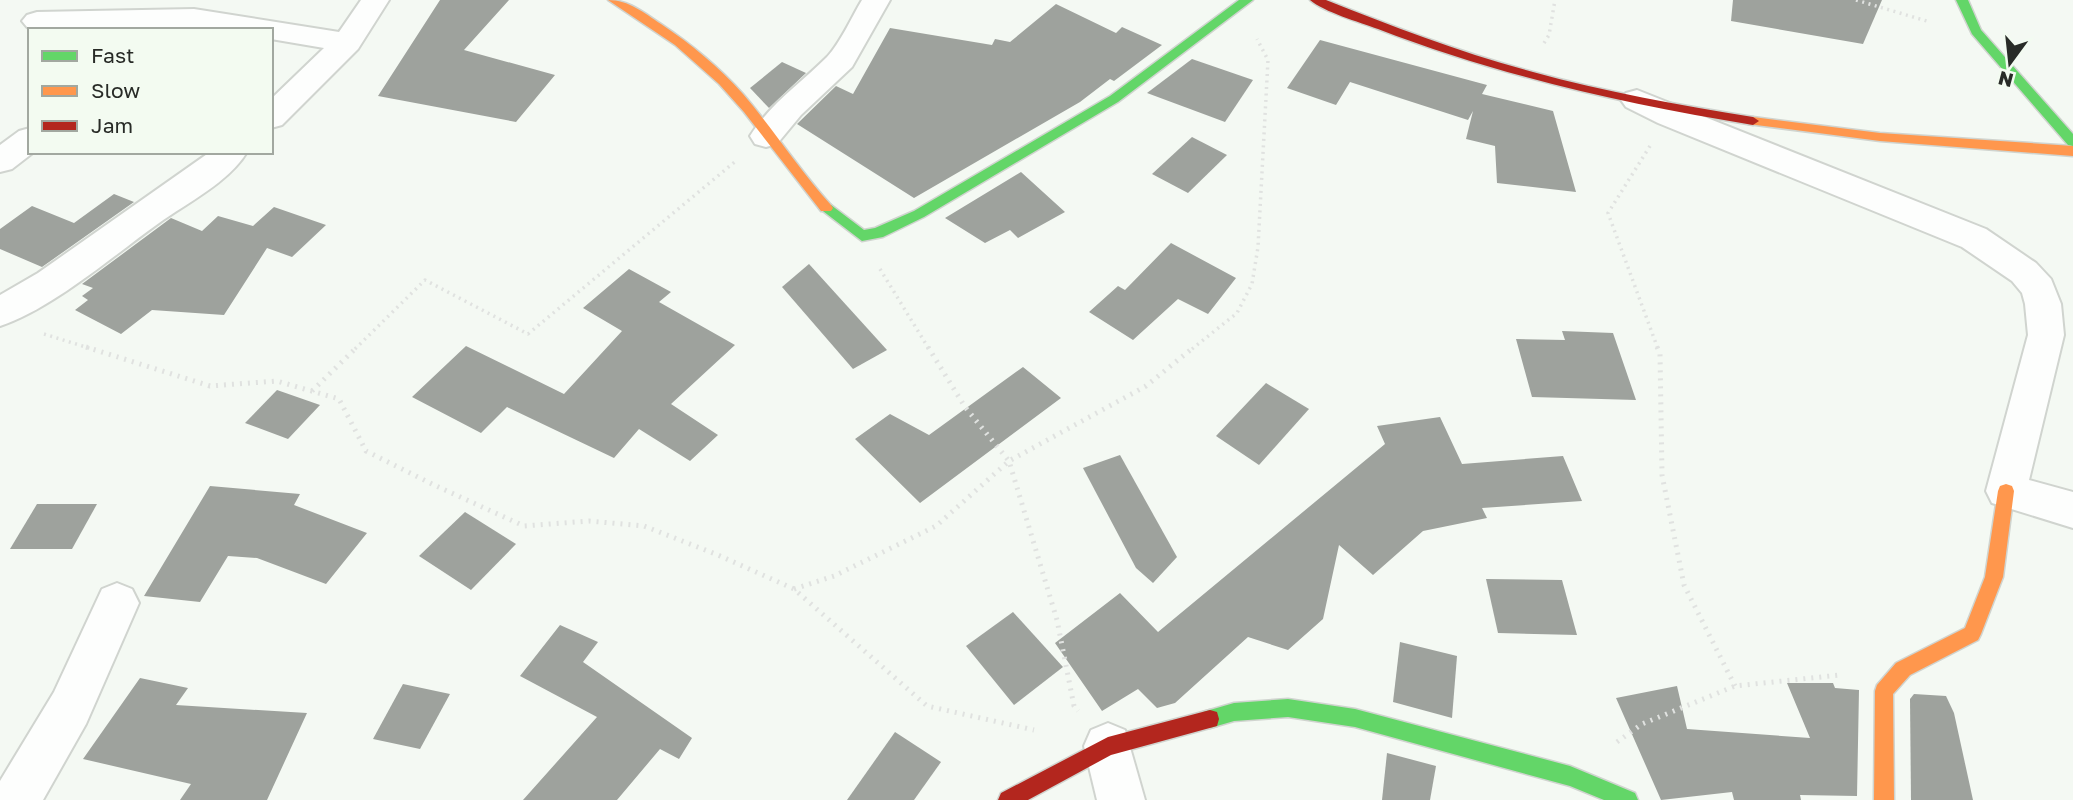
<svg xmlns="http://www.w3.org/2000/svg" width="2073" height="800" font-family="'Golos Text',sans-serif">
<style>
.building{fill:#9ea29d}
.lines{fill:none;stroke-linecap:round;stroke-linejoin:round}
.street-casing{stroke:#d0d4cf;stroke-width:4}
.fast-casing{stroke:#d0d4cf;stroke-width:3}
.slow-casing{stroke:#d0d4cf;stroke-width:3}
.jam-casing{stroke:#d0d4cf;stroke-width:3}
.path-far1{stroke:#e0e2e0;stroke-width:3.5;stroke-dasharray:2 4.5;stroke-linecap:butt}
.path{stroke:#e0e2e0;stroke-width:5;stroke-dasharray:2 6;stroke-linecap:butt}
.street{fill:#fdfefd;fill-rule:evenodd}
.fast{fill:#63d668;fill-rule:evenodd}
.slow{fill:#ff974d;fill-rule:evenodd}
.jam{fill:#b3261e;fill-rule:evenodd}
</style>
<rect width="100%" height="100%" fill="#f4f9f3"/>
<g class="building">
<polygon points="440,0 509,0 464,50 555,75 516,122 378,96"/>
<polygon points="1733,0 1882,0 1863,44 1731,21"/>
<polygon points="1056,4 1116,33 1122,27 1162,45 1114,81 1110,79 1080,102 914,198 797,124 836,86 853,94 890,28 992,45 995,39 1010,42"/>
<polygon points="1320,40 1487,85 1482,94 1553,111 1576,192 1497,183 1495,146 1466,139 1473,111 1468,120 1350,82 1336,105 1287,88"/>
<polygon points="1192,59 1253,80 1225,122 1147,93"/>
<polygon points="782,62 806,73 769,108 750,88"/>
<polygon points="1192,137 1227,155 1188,193 1152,174"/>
<polygon points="1021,172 1065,212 1018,238 1010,230 985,243 945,218"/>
<polygon points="114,194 134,202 42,267 0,249 0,229 32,206 74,223"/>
<polygon points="274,207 326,225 292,257 267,248 224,315 152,310 121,334 75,310 88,300 82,296 93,288 82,284 171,218 202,231 218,216 253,226"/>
<polygon points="1171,243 1236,278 1208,314 1178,299 1133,340 1089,312 1118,286 1125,290"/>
<polygon points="809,264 887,350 853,369 782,287"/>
<polygon points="629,269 671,292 659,302 735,345 671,404 718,435 690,461 639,429 614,458 507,407 481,433 412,397 466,346 564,394 622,331 583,308"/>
<polygon points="1562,331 1613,333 1636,400 1532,397 1516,339 1565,340"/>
<polygon points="1023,367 1061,398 920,503 855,439 890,414 929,435"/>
<polygon points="1266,383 1309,409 1259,465 1216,436"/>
<polygon points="277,390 320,405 288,439 245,423"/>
<polygon points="1440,417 1462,464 1563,456 1582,501 1482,508 1487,518 1423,531 1373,575 1339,545 1323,619 1288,650 1248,637 1175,703 1157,708 1138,689 1102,711 1055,643 1120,593 1158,632 1385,444 1377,426"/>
<polygon points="1120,455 1177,557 1153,583 1136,568 1083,468"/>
<polygon points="210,486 300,494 294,505 367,533 326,584 257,558 228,556 200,602 144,596"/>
<polygon points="37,504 97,504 72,549 10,549"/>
<polygon points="465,512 516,544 471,590 419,556"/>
<polygon points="1486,579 1562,580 1577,635 1498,633"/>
<polygon points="1013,612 1063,667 1014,705 966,646"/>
<polygon points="560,625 598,642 583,662 692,738 679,759 660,749 617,800 523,800 597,717 520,676"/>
<polygon points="1400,642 1457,656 1452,718 1393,702"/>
<polygon points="140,678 188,688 176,705 307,713 267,800 180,800 191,784 83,759"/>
<polygon points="1787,683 1833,683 1835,688 1859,690 1857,796 1800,795 1801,800 1734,800 1732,792 1661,800 1616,698 1677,686 1687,729 1810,738"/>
<polygon points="403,684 450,694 420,749 373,739"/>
<polygon points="1914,694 1946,696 1954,713 1973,800 1911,800 1910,699"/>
<polygon points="895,732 941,762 914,800 847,800"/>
<polygon points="1387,753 1436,766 1430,800 1382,800"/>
</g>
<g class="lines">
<g class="street-casing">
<g id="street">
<polygon points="361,0 389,0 358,49 282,125 271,128 271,99 324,48 271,39 271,30 212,30 194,27 36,30 27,27 22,21 27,15 37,12 194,9 339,32"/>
<path d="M862,0h28l-38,67 -51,48 -24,29 -11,3 -11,-3 -5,-8c20,-32 51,-53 77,-79 14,-15 24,-39 35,-57z"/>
<polygon points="1637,90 1986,229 2036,263 2051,279 2061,304 2064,335 2029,480 2073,492 2073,528 1992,503 1986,491 2028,335 2025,304 2022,293 2012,281 1962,247 1658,123 1626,107 1621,100 1626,93"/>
<polygon points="30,128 30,152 34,152 12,169 0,172 0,145 19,131"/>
<path d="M210,152h37c-18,30 -60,51 -88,71 -45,32 -107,86 -159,103v-31l38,-22z"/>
<polygon points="117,583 132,589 139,603 86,724 43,800 0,800 0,781 54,692 102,589"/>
<polygon points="1108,723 1125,730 1145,800 1097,800 1084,746 1091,730"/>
</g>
</g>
<g class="fast-casing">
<g id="fast">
<polygon points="1239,0 1253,0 1118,102 924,217 883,237 862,241 819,208 821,205 831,205 864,230 875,228 914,211 1110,96"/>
<polygon points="1956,0 1968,0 1981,30 2073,134 2073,146 2068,145 1972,34"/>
<polygon points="1288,699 1355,709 1570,766 1635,793 1638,800 1604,800 1570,786 1355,727 1288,717 1234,721 1210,728 1203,726 1201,719 1203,712 1234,703"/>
</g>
</g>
<g class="slow-casing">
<g id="slow">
<path d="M608,0c21,0 36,13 53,24 30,20 58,43 82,70 31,36 56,76 88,111l2,3 -2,3h-10l-77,-99 -25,-28 -44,-39z"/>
<polygon points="1753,117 1880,133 2073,146 2073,156 1880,141 1748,124 1748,118"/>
<polygon points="2006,484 2012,486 2014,491 2003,577 1981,634 1978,640 1910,675 1893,694 1894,800 1874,800 1875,691 1877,685 1896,663 1965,628 1985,577 1998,491 2000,486"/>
</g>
</g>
<g class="jam-casing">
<g id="jam">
<path d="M1310,0h16c68,27 136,53 207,72 72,20 146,33 220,45l6,4 -6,4c-128,-21 -253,-49 -375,-96 -19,-7 -54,-17 -68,-29z"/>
<polygon points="1210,710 1217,712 1219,719 1217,726 1111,755 1028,800 998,800 1001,793 1108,737"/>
</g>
</g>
<g class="path-far1">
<polyline points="1856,0 1930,22"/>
<polyline points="1544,43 1549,35 1555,0"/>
<polyline points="1650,146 1608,213 1658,349"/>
<polyline points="880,269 929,349"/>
<polyline points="44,334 92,349"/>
<polyline points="355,349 425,280 528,334 737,160"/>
<polyline points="1192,349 1237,313 1252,284 1258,247 1268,60 1257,39"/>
</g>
<g class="path">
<polyline points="86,347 210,386 277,381 339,399 366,451 434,485 524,526 589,521 644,526 718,555 794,589 927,706 1034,730"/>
<polyline points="928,347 965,407 1009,461 1057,620 1074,706 1078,711"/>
<polyline points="1657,347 1660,354 1662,475 1684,585 1735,686"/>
<polyline points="312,391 357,347"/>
<polyline points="794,589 834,576 936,526 1009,461 1146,386 1194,347"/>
<polyline points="1617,742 1642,724 1735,686 1840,675"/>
</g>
<use href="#street" class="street"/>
<use href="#fast" class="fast"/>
<use href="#slow" class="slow"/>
<use href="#jam" class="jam"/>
</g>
<rect x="28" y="28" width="245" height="126" fill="#f3fbf1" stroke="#a2a8a0" stroke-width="2"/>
<rect x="42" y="51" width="35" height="10" fill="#63d668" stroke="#a2a8a0" stroke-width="2"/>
<text x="91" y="63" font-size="21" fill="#282b27">Fast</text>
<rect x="42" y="86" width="35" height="10" fill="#ff974d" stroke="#a2a8a0" stroke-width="2"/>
<text x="91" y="98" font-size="21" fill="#282b27">Slow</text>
<rect x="42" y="121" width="35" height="10" fill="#b3261e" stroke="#a2a8a0" stroke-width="2"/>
<text x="91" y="133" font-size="21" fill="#282b27">Jam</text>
<g transform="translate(2010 63) rotate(195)" stroke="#f3fbf1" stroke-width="5" paint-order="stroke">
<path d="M0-5L12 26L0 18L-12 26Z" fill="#282b27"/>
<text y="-10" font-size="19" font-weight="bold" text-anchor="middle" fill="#282b27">N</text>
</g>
</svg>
